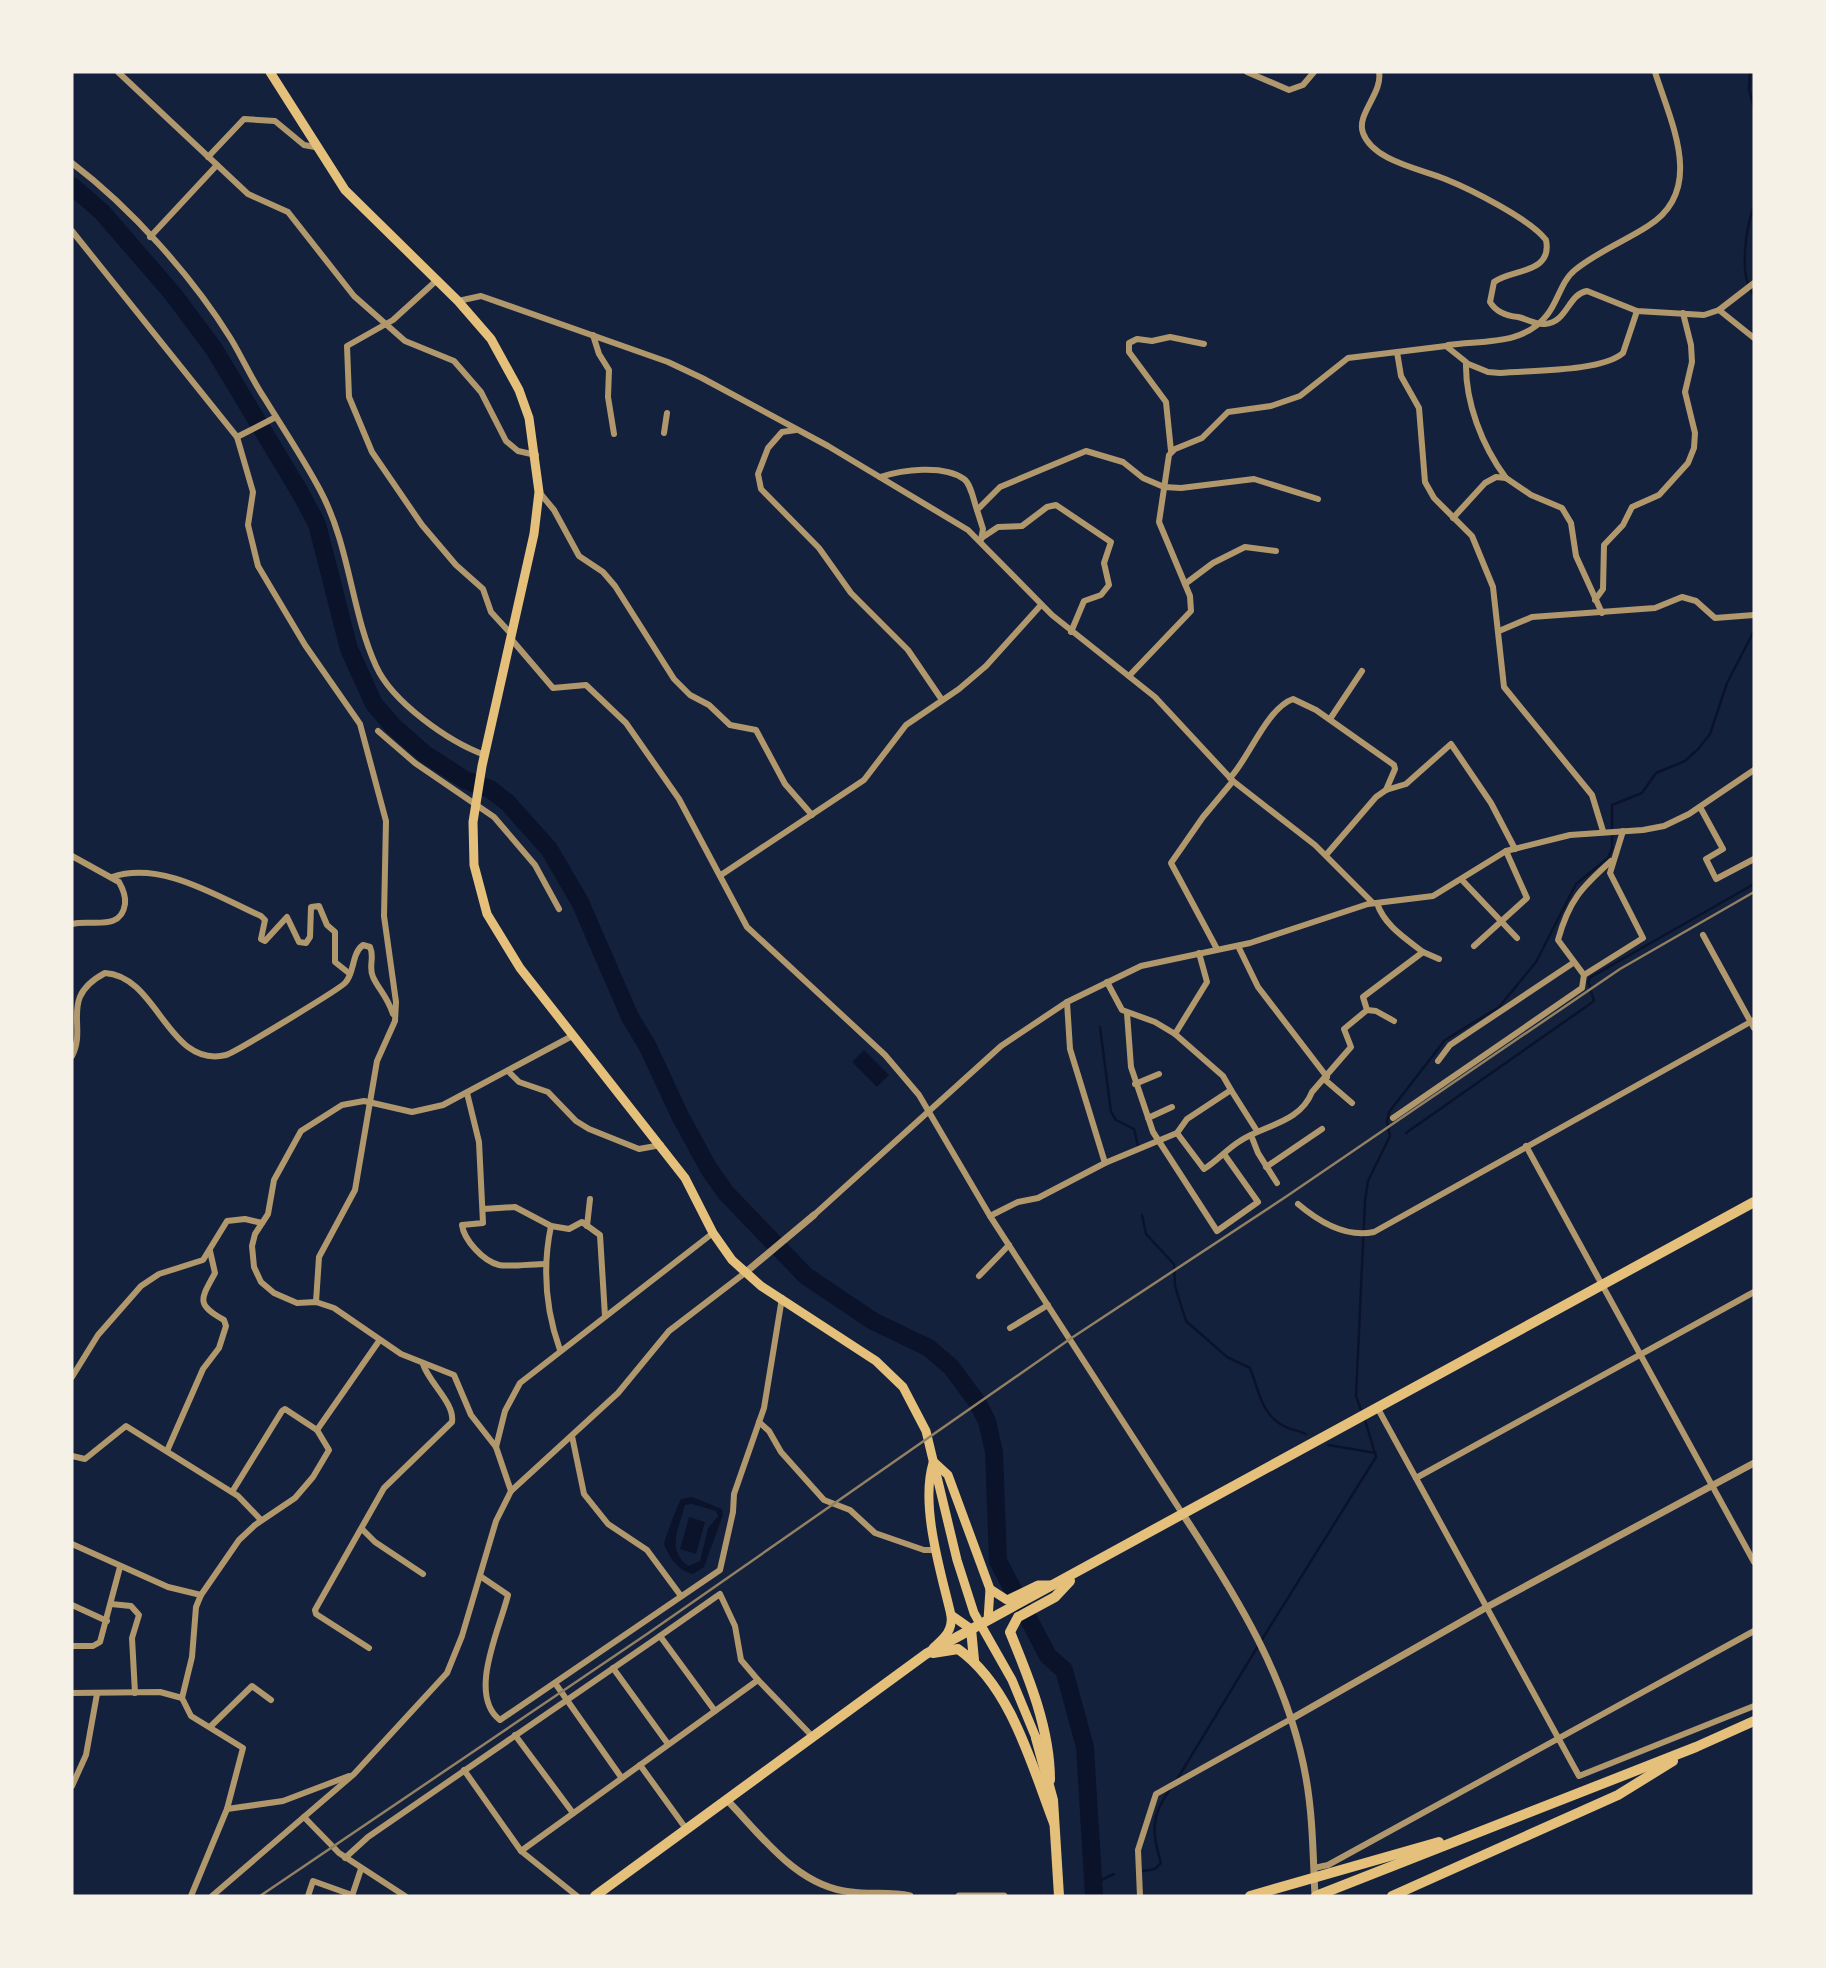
<svg xmlns="http://www.w3.org/2000/svg" width="1826" height="1968" font-family="Ubuntu,sans-serif">
<style>
.water{fill:#0b132b;fill-rule:evenodd}
.lines{fill:none;stroke-linecap:round;stroke-linejoin:round}
.stream{stroke:#0b132b;stroke-width:2.5}
.river{stroke:#0b132b;stroke-width:18}
.minor{stroke:#b1986c;stroke-width:6}
.tertiary{stroke:#b1986c;stroke-width:7}
.primary{stroke:#e5c07b;stroke-width:9}
.trunk{stroke:#e5c07b;stroke-width:10}
.motorway{stroke:#e5c07b;stroke-width:10}
.rail{stroke:#918062;stroke-width:2.5}
</style>
<rect width="100%" height="100%" fill="#14213d"/>
<g class="water">
<polygon points="864,1050 889,1075 877,1087 852,1062"/>
<path d="M692,1497l30,12 1,6 -19,52 -11,7c-15,-3 -24,-17 -29,-30 0,-4 15,-42 17,-45zM692,1504l24,7 2,5 -10,12 -8,33 -12,5c-22,-17 -9,-38 -3,-61z"/>
<polygon points="689,1517 705,1522 696,1554 680,1549"/>
</g>
<g class="lines">
<g class="stream">
<polyline points="1750,72 1749,89 1754,109"/>
<path d="M1754,206c-8,21 -16,71 0,89"/>
<polyline points="1100,1027 1111,1112 1116,1120 1134,1129 1138,1146"/>
<polyline points="1406,1133 1594,1001 1588,981 1591,977 1754,884"/>
<path d="M1142,1215l4,19 28,30 1,22 11,35 41,36 23,11c8,20 11,47 34,58 7,4 14,4 22,8"/>
<polyline points="1362,1413 1356,1396 1365,1201 1368,1181 1390,1136 1387,1121 1389,1112 1445,1040 1499,1007 1536,962 1576,884 1608,858 1612,848 1612,805 1642,793 1656,773 1685,761 1698,749 1710,734 1727,683 1754,631"/>
<polyline points="1328,1445 1376,1453"/>
<polyline points="1261,1641 1376,1457 1365,1420"/>
<polyline points="1176,1781 1258,1646"/>
<path d="M1143,1871l12,-2 6,-6c-9,-30 -11,-46 9,-74"/>
<polyline points="1093,1884 1114,1874"/>
</g>
<polyline class="river" points="72,186 102,212 173,294 214,349 301,494 317,524 349,649 374,704 393,726 425,754 465,780 490,789 507,802 549,849 580,902 630,1017 648,1047 680,1116 709,1169 726,1193 806,1276 873,1321 929,1348 951,1367 977,1402 987,1421 994,1452 998,1561 1048,1656 1064,1670 1085,1747 1094,1896"/>
<g class="minor">
<polyline points="118,72 248,194 288,212 354,296 405,341 454,361 481,392 506,441 518,451 536,455"/>
<polyline points="1247,72 1289,90 1303,85 1314,72"/>
<path d="M1379,72c4,21 -23,42 -16,61 10,28 58,36 82,46 25,10 85,40 101,61 7,34 -35,29 -52,42l-4,20c6,10 17,14 28,15 9,2 18,8 27,7 22,-1 23,-30 42,-33l50,20 67,4 15,-5 35,-27"/>
<polyline points="208,157 244,119 275,121 304,145 315,147"/>
<path d="M72,163c59,45 120,113 159,176 12,20 21,41 34,60 19,31 38,59 55,91 30,56 31,121 56,176 16,36 73,76 109,89"/>
<polyline points="72,231 237,437 276,417"/>
<polyline points="150,237 217,165"/>
<polyline points="437,280 393,320 347,346 349,397 372,452 422,525 456,565 483,589 491,612 512,635"/>
<polyline points="458,301 481,296 668,362 702,378 828,446 968,530 1052,615 1155,697 1233,781 1315,845 1373,903"/>
<polyline points="1719,310 1754,338"/>
<polyline points="593,335 599,354 609,370 608,397 614,434"/>
<path d="M1448,345c34,-5 75,1 99,-30 11,-13 14,-34 28,-45 22,-18 50,-29 73,-44 58,-36 23,-103 7,-154"/>
<polyline points="1397,352 1401,376 1419,408 1425,482 1434,498 1472,536 1493,587 1504,687 1592,795 1603,831"/>
<path d="M1466,363l22,9 12,1c30,-3 101,-1 123,-20l14,-42"/>
<polyline points="796,430 782,432 768,448 758,474 761,489 819,548 851,593 908,650 942,700"/>
<polyline points="664,433 667,413"/>
<polyline points="237,437 253,492 248,525 258,566 305,645 360,724 386,821 384,916 396,1002 395,1021 377,1061 355,1190 319,1257 316,1302"/>
<polyline points="1171,451 1166,402 1129,352 1129,343 1137,339 1152,341 1170,337 1204,344"/>
<path d="M880,477c22,-7 63,-13 84,2 7,5 10,23 13,31"/>
<polyline points="539,492 554,510 579,556 603,572 615,586 674,679 690,695 709,705 730,725 756,730 785,784 812,815"/>
<polyline points="1453,518 1485,483 1496,477 1506,478 1531,495 1562,508 1571,523 1576,556 1602,613"/>
<polyline points="983,537 998,527 1022,526 1047,507 1056,505 1111,542 1104,563 1109,585 1101,595 1084,601 1071,632"/>
<polyline points="981,540 983,529 977,510 1000,487 1086,451 1123,462 1143,478 1164,487 1181,488 1254,479 1318,499"/>
<polyline points="1185,584 1213,563 1245,547 1276,551"/>
<polyline points="1595,600 1603,589 1604,545 1623,525 1632,507 1659,495 1688,463 1694,448 1695,433 1685,392 1692,362 1691,345 1683,313"/>
<polyline points="1499,631 1532,617 1655,608 1682,597 1696,601 1715,618 1754,615"/>
<polyline points="512,640 553,688 586,685 626,723 679,799 747,927 885,1055 919,1095 990,1216 1182,1513"/>
<path d="M1129,676l62,-65 -1,-15 -31,-74 10,-67 6,-6 27,-11 26,-26 43,-6 29,-10 48,-38 98,-12 20,16c-1,40 16,84 40,116"/>
<polyline points="1330,719 1362,671"/>
<polyline points="378,731 415,763 494,817 535,865 559,909"/>
<path d="M1230,778c19,-20 37,-70 63,-79l23,11 78,55 1,4 -9,21"/>
<polyline points="1700,807 1723,849 1706,859 1716,879 1754,859"/>
<polyline points="1326,855 1376,797 1386,790 1406,784 1451,744 1491,803 1515,849"/>
<path d="M72,856l47,26c4,7 7,14 6,22 -4,28 -34,15 -53,20"/>
<polyline points="721,875 864,780 906,725 959,689 986,666 1041,605"/>
<path d="M112,877c49,-17 106,20 149,39l4,4 -4,19 4,2 22,-24 12,25 7,1 4,-6 1,-30 8,-1 8,19 8,7v30l15,12"/>
<polyline points="1462,880 1517,938"/>
<polyline points="1703,935 1754,1028"/>
<polyline points="1238,946 1258,987 1327,1077"/>
<polyline points="1474,946 1527,898 1506,851"/>
<polyline points="1217,949 1171,863 1203,817 1233,781"/>
<polyline points="1423,952 1439,959"/>
<path d="M1584,975l-26,-35c11,-40 24,-53 53,-79"/>
<polyline points="1107,982 1122,1010 1155,1022 1175,1034"/>
<polyline points="1367,1010 1376,1011 1394,1021"/>
<polyline points="1127,1013 1131,1067 1153,1132 1217,1231 1258,1202 1224,1154"/>
<path d="M72,1056c16,-30 -14,-58 33,-83 53,3 63,96 121,82 8,-2 112,-65 119,-72 10,-10 6,-29 18,-38l7,2c5,10 -2,20 3,30 6,13 14,19 20,37"/>
<polyline points="1438,1061 1450,1045 1573,963"/>
<polyline points="508,1071 519,1082 548,1092 576,1121 589,1129 639,1149 661,1145"/>
<polyline points="1324,1079 1352,1103"/>
<polyline points="1135,1084 1159,1074"/>
<polyline points="1231,1090 1257,1131"/>
<path d="M467,1093l12,49 4,81 -21,2c2,15 21,36 37,40 9,2 35,-1 46,-1"/>
<polyline points="1148,1118 1172,1107"/>
<polyline points="1393,1118 1582,988 1584,975 1643,938 1610,873 1623,831"/>
<path d="M1177,1133l27,36c13,-8 23,-20 36,-28 24,-16 60,-18 72,-49l39,-45 -7,-18 23,-19 -4,-13 60,-45c-18,-14 -39,-27 -46,-49"/>
<polyline points="1251,1135 1258,1153 1277,1183"/>
<polyline points="1526,1146 1754,1562"/>
<polyline points="1105,1163 1177,1133 1187,1119 1231,1090 1223,1076 1175,1034 1207,982 1199,953"/>
<polyline points="1266,1167 1322,1129"/>
<path d="M1298,1204c20,17 48,34 76,28l380,-212"/>
<path d="M483,1209l32,-2 36,19c-9,43 -6,82 9,124"/>
<polyline points="814,1215 1001,1046 1067,1002 1141,966 1250,943 1368,904 1433,896 1506,851 1570,835 1643,830 1664,826 1689,814 1754,770"/>
<polyline points="990,1216 1018,1202 1038,1198 1105,1163 1070,1049 1067,1002"/>
<polyline points="551,1226 569,1229 582,1222 600,1235 605,1316"/>
<polyline points="587,1226 590,1199"/>
<polyline points="979,1276 1009,1245"/>
<polyline points="1010,1328 1048,1305"/>
<polyline points="72,1377 98,1335 141,1286 159,1274 203,1260 227,1221 245,1219 262,1223"/>
<polyline points="1377,1407 1579,1776 1754,1706"/>
<polyline points="759,1422 769,1431 781,1452 824,1500 850,1510 875,1533 924,1550 936,1550"/>
<polyline points="572,1436 584,1494 608,1524 647,1550 681,1596"/>
<polyline points="496,1447 505,1411 520,1383 713,1233"/>
<path d="M167,1451l36,-82 16,-21 7,-22 -2,-6c-29,-16 -23,-21 -9,-47l-5,-22"/>
<polyline points="72,1456 85,1459 126,1426 238,1496 261,1520"/>
<polyline points="1416,1478 1754,1292"/>
<polyline points="511,1491 496,1447 471,1415 454,1375 401,1354 334,1308 316,1302 297,1303 274,1293 261,1282 254,1267 252,1246 255,1234 268,1214 274,1180 301,1131 342,1105 364,1101 412,1112 443,1105 574,1035"/>
<polyline points="232,1492 282,1411 285,1409 317,1430 379,1341"/>
<polyline points="362,1529 375,1542 423,1574"/>
<polyline points="72,1544 168,1587 201,1595"/>
<path d="M480,1576l28,19c-8,33 -41,100 -8,125l220,-150 13,-58 1,-18 30,-86 18,-110"/>
<polyline points="111,1604 131,1606 139,1615 132,1638 135,1693"/>
<polyline points="72,1605 107,1621"/>
<polyline points="660,1636 720,1594 735,1626 741,1660 758,1680"/>
<polyline points="72,1646 93,1646 100,1642 120,1567"/>
<path d="M369,1648l-53,-34 -1,-4 69,-122 68,-66c3,-19 -23,-39 -29,-58"/>
<polyline points="613,1668 668,1744"/>
<polyline points="555,1683 621,1777"/>
<polyline points="72,1693 160,1692 182,1698"/>
<polyline points="210,1727 252,1686 271,1700"/>
<polyline points="515,1735 573,1813"/>
<polyline points="640,1765 687,1830"/>
<polyline points="464,1770 521,1851 577,1896"/>
<polyline points="72,1786 86,1755 97,1694"/>
<polyline points="227,1809 283,1801 349,1776"/>
<polyline points="304,1817 339,1853 405,1896"/>
<polyline points="521,1851 758,1680 812,1736"/>
<polyline points="345,1858 368,1837 660,1636 715,1711"/>
<polyline points="1314,1868 1328,1865 1754,1631"/>
<polyline points="191,1896 227,1809 243,1748 191,1716 182,1698 192,1657 196,1607 201,1595 239,1540 255,1525 295,1498 313,1477 329,1450 317,1430"/>
<polyline points="212,1896 354,1774 447,1673 462,1636 496,1521 511,1491 618,1393 669,1331 746,1272"/>
<polyline points="308,1896 313,1881 352,1895"/>
<polyline points="352,1896 361,1869"/>
<polyline points="1140,1896 1138,1850 1156,1794 1291,1719"/>
</g>
<g class="tertiary">
<polyline points="746,1272 814,1215"/>
<path d="M1182,1513c54,82 107,167 124,265 7,39 7,79 9,118"/>
<polyline points="1291,1719 1487,1607 1754,1463"/>
<path d="M727,1800c34,35 70,87 124,92 20,3 39,-1 59,4"/>
<polyline points="959,1896 1004,1896"/>
</g>
<g class="primary">
<polyline points="270,72 345,190 458,301 491,339 519,390 529,418 539,492 534,534 482,766 473,822 474,865 487,914 520,968 685,1178 713,1233 732,1260 761,1286 876,1361 903,1387 926,1431 957,1560 974,1613 1012,1680 1036,1738"/>
<path d="M933,1463c-13,43 8,109 18,152l20,14"/>
<polyline points="935,1463 948,1475 990,1589 1007,1600 1038,1585 1053,1585"/>
<polyline points="988,1620 990,1589"/>
<path d="M933,1648c11,-10 20,-17 18,-33"/>
</g>
<g class="trunk">
<polyline points="971,1629 974,1660"/>
<path d="M933,1653l25,-4c53,37 74,117 96,174"/>
<polyline points="1036,1738 1053,1800 1059,1896"/>
<path d="M1050,1780c0,-51 -21,-102 -40,-148l8,-15 37,-20 15,-16"/>
<polyline points="595,1896 926,1654 1754,1202"/>
</g>
<g class="motorway">
<polyline points="1250,1896 1439,1842"/>
<polyline points="1316,1896 1696,1747 1754,1721"/>
<polyline points="1392,1896 1618,1795 1673,1761"/>
</g>
<polyline class="rail" points="260,1896 647,1634 1070,1339 1287,1196 1620,969 1754,892"/>
</g>
<rect width="1826" height="1968" fill="none" stroke="#f6f1e7" stroke-width="147"/>
</svg>
